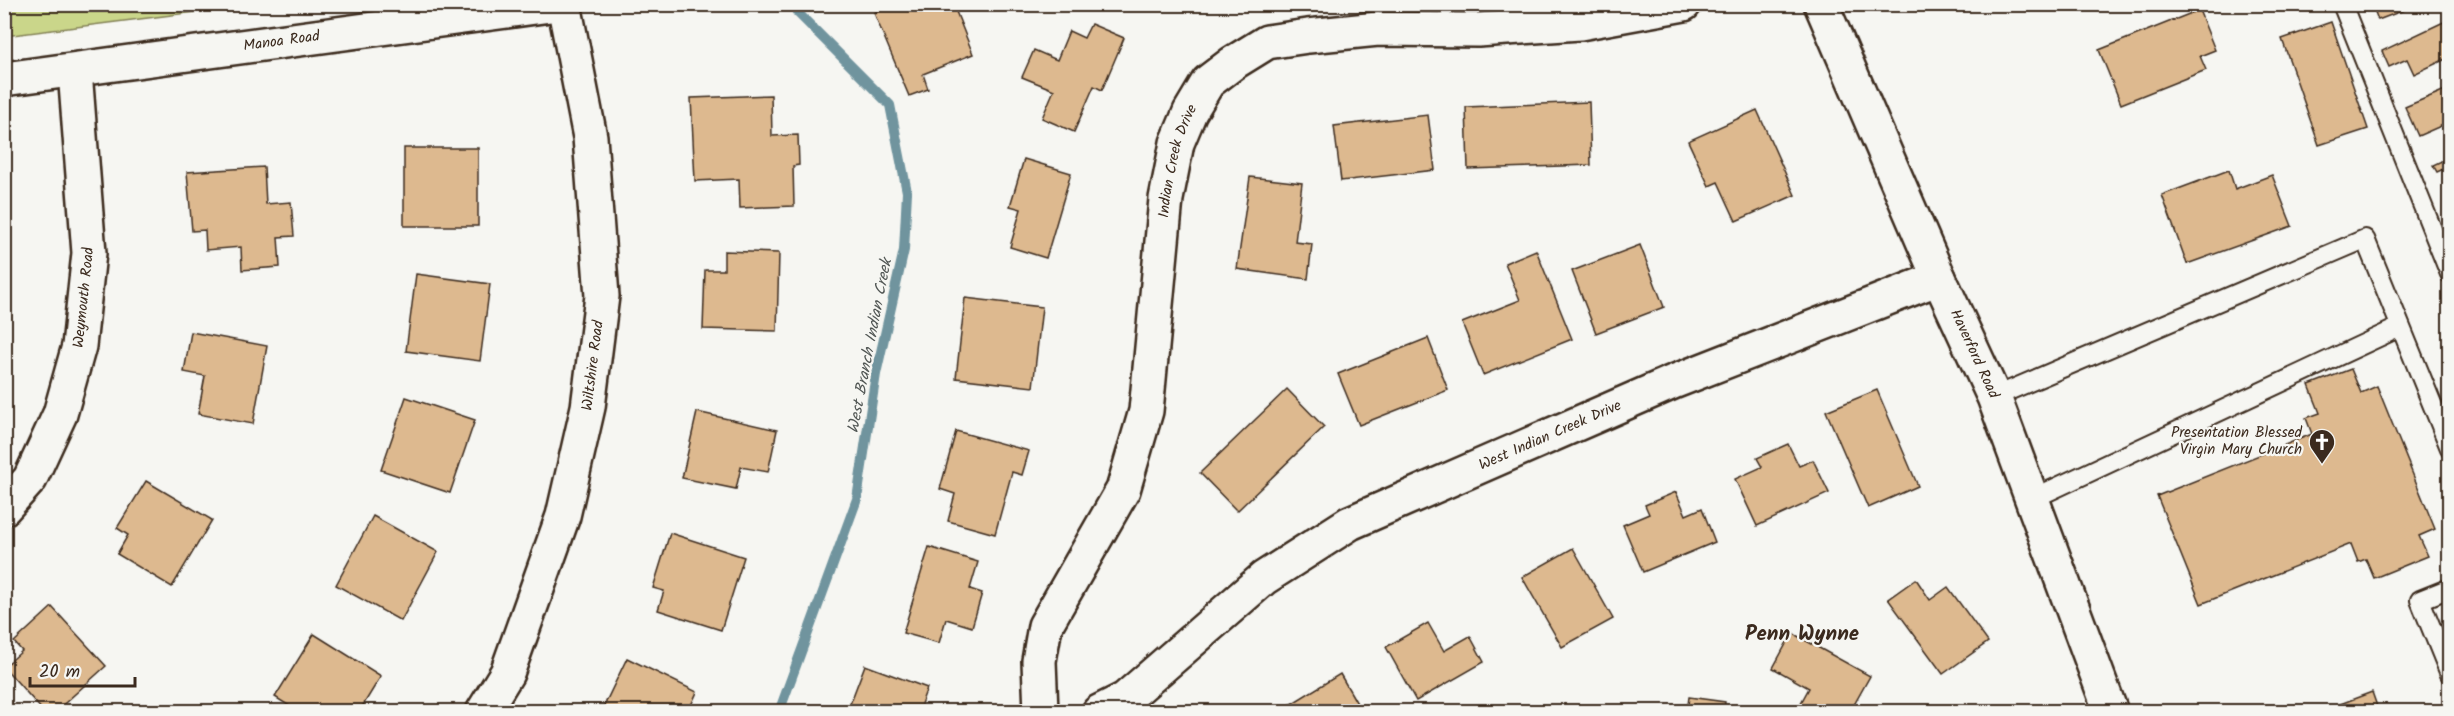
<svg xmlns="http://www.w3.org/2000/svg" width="2454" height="716" font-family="Kalam,sans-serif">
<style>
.green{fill:#cad68a;stroke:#828054;stroke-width:1.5}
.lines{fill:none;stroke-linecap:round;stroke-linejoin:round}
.stream{stroke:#6f949e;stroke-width:10}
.building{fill:#ddb98f;stroke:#3b2a1e;stroke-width:1.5}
.lane-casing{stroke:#3b2a1e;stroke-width:22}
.street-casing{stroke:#3b2a1e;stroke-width:38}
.primary-casing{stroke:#3b2a1e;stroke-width:38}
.lane{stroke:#f6f6f2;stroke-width:18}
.street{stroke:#f6f6f2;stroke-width:33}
.primary{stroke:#f6f6f2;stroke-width:33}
.labels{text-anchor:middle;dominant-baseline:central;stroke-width:4.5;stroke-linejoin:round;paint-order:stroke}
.street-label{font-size:15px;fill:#3b2a1e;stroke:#f6f6f2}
.poi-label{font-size:15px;fill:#3b2a1e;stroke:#f6f6f2;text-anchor:end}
.water-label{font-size:16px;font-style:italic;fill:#515654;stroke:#f6f6f2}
.district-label{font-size:21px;font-weight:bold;fill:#3b2a1e;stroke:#f6f6f2}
</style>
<rect width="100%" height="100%" fill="#f6f6f2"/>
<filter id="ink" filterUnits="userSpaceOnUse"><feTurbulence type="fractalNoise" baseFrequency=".0167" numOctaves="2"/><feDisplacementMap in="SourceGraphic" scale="12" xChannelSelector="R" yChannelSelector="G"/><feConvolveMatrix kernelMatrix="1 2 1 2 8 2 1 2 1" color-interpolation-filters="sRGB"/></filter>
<g filter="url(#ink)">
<polygon class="green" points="5,4 251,4 251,5 5,36"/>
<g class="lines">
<polyline class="stream" points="779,712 857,499 876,374 904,250 907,192 890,105 797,12"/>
</g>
<g class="building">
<polygon points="895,4 953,4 973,54 923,74 928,89 909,96 874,13"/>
<polygon points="2372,4 2420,4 2378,20"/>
<polygon points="2199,10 2215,50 2200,56 2206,70 2121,104 2099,50"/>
<polygon points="2450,19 2450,57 2414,74 2407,59 2389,67 2382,51"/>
<polygon points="2331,22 2368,129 2319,145 2282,39"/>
<polygon points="1091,24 1124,38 1102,90 1094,86 1074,132 1042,118 1054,90 1022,77 1034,50 1057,60 1069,31 1084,38"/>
<polygon points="2450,88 2450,122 2418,136 2405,107"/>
<polygon points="771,95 772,136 798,135 799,165 793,166 794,206 740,208 739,179 695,181 691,98"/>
<polygon points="1589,102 1591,165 1468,169 1466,107"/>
<polygon points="1757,110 1795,195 1736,221 1718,182 1709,186 1688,141"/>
<polygon points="1428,115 1435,170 1341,181 1334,126"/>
<rect x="404" y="148" width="74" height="78"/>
<polygon points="2450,157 2450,166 2437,172 2433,165"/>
<polygon points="1024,159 1071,173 1046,258 1010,247 1021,209 1010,206"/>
<polygon points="264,167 266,204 291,202 294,236 278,237 280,267 242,270 241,247 206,250 205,230 192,231 187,172"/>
<polygon points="2229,170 2235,189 2272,175 2292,226 2187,264 2162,195"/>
<polygon points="1250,177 1302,183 1295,242 1312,244 1308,279 1237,269"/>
<polygon points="1640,245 1664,307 1596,333 1572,271"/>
<polygon points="1536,250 1572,339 1483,375 1462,323 1520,300 1505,263"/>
<polygon points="724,251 779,253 777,331 703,329 705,270 724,270"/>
<polygon points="416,274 490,284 480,361 406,351"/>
<polygon points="965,298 1042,307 1033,387 956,378"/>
<polygon points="191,332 267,346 253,424 198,414 205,376 184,372"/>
<polygon points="1428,338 1448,390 1359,425 1338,374"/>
<polygon points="2351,369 2361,393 2377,386 2435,529 2419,536 2428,556 2374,578 2366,559 2358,562 2351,544 2201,604 2157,496 2312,434 2306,418 2320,413 2309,385"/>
<polygon points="1287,389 1324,427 1237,511 1200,473"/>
<polygon points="1877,390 1918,486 1868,508 1826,411"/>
<polygon points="406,397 475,420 450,493 381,470"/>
<polygon points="697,412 777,430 768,472 741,467 736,489 682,478"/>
<polygon points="956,431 1029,451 1022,475 1012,472 995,534 948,521 955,494 940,489"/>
<polygon points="1788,444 1799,466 1813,460 1829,493 1757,526 1735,479 1762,467 1757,458"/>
<polygon points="146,481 212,520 172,587 117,554 128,535 117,528"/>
<polygon points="1676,492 1686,515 1702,508 1715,542 1643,572 1623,525 1649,514 1645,505"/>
<polygon points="373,516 438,552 401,621 336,585"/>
<polygon points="670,533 744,557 721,630 658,610 664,591 653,588"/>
<polygon points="929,547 978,562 970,589 982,593 972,627 946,619 939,643 903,633"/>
<polygon points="1573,548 1613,619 1562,647 1522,577"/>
<polygon points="1916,579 1930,600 1948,587 1988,642 1943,674 1888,599"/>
<polygon points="52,607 106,666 55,712 44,712 4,667 22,651 14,642"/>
<polygon points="1428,623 1444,651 1470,636 1484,662 1416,701 1386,647"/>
<polygon points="1792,633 1870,676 1850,712 1841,712 1834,707 1832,712 1796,712 1809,688 1773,668"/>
<polygon points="314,634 381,676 359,712 299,712 275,697"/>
<polygon points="627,658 697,692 688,712 611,712 603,708"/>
<polygon points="865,665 927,688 918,712 901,709 900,712 847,712"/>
<polygon points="1340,674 1362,712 1278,712"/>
<polygon points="2372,692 2379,712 2319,712"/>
<polygon points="1689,697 1725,702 1724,712 1687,712"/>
</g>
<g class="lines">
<g class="lane-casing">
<g id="lane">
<polyline points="2342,4 2450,274"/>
<polyline points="1994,397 2365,239 2450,448"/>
<polyline points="2032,499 2400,327"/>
<polyline points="2450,588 2420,600 2450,674"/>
</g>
</g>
<g class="street-casing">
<g id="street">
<path id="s1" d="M4,79l554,-75"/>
<path id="s2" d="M4,508l26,-29 30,-65 19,-68 10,-93 -14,-182"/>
<path id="s3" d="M483,712l24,-39 56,-157 25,-109 14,-111 -12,-159 -26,-133"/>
<path id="s4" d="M1041,712l-2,-51 6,-35 78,-136 23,-79 20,-212 11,-56 13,-31 18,-30 25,-19 34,-21 41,-6 70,-7 100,1 102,-7 104,-19"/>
<path id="s5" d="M1099,712l26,-13 139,-121 86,-55 323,-141 266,-104"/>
</g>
</g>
<g class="primary-casing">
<g id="primary">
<path id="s6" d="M1821,4l118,274 55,119 117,315"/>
</g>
</g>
<use href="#lane" class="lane"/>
<use href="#street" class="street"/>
<use href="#primary" class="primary"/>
</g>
</g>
<defs>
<g id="church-pin" transform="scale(1.35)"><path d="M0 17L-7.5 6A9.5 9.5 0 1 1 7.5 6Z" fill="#3b2a1e" stroke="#f6f6f2"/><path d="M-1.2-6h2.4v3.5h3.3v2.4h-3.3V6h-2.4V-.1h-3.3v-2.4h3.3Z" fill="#fff"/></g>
</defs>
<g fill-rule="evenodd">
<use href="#church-pin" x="2322" y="442"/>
</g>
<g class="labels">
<g class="street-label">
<text stroke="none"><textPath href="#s1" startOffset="280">Manoa Road</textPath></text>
<text stroke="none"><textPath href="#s4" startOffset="578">Indian Creek Drive</textPath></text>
<text stroke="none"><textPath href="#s2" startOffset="230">Weymouth Road</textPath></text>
<text stroke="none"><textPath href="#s6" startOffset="382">Haverford Road</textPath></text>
<text stroke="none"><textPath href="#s3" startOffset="366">Wiltshire Road</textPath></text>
<text stroke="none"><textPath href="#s5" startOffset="534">West Indian Creek Drive</textPath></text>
</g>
<g class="poi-label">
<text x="2302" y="433">Presentation Blessed<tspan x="2302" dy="17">Virgin Mary Church</tspan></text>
</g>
<g class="water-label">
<text transform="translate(870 346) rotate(-79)">West Branch Indian Creek</text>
</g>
<g class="district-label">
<text x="1802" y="634">Penn Wynne</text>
</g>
</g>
<rect width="2454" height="716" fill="none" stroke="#f6f6f2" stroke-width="24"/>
<rect x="12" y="12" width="2430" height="692" fill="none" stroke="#3b2a1e" stroke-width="2" filter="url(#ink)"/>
<path d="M30 677v9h105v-9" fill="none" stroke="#3b2a1e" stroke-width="3"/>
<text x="39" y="677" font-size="18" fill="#3b2a1e" stroke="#f6f6f2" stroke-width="4.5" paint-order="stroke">20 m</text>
</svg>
